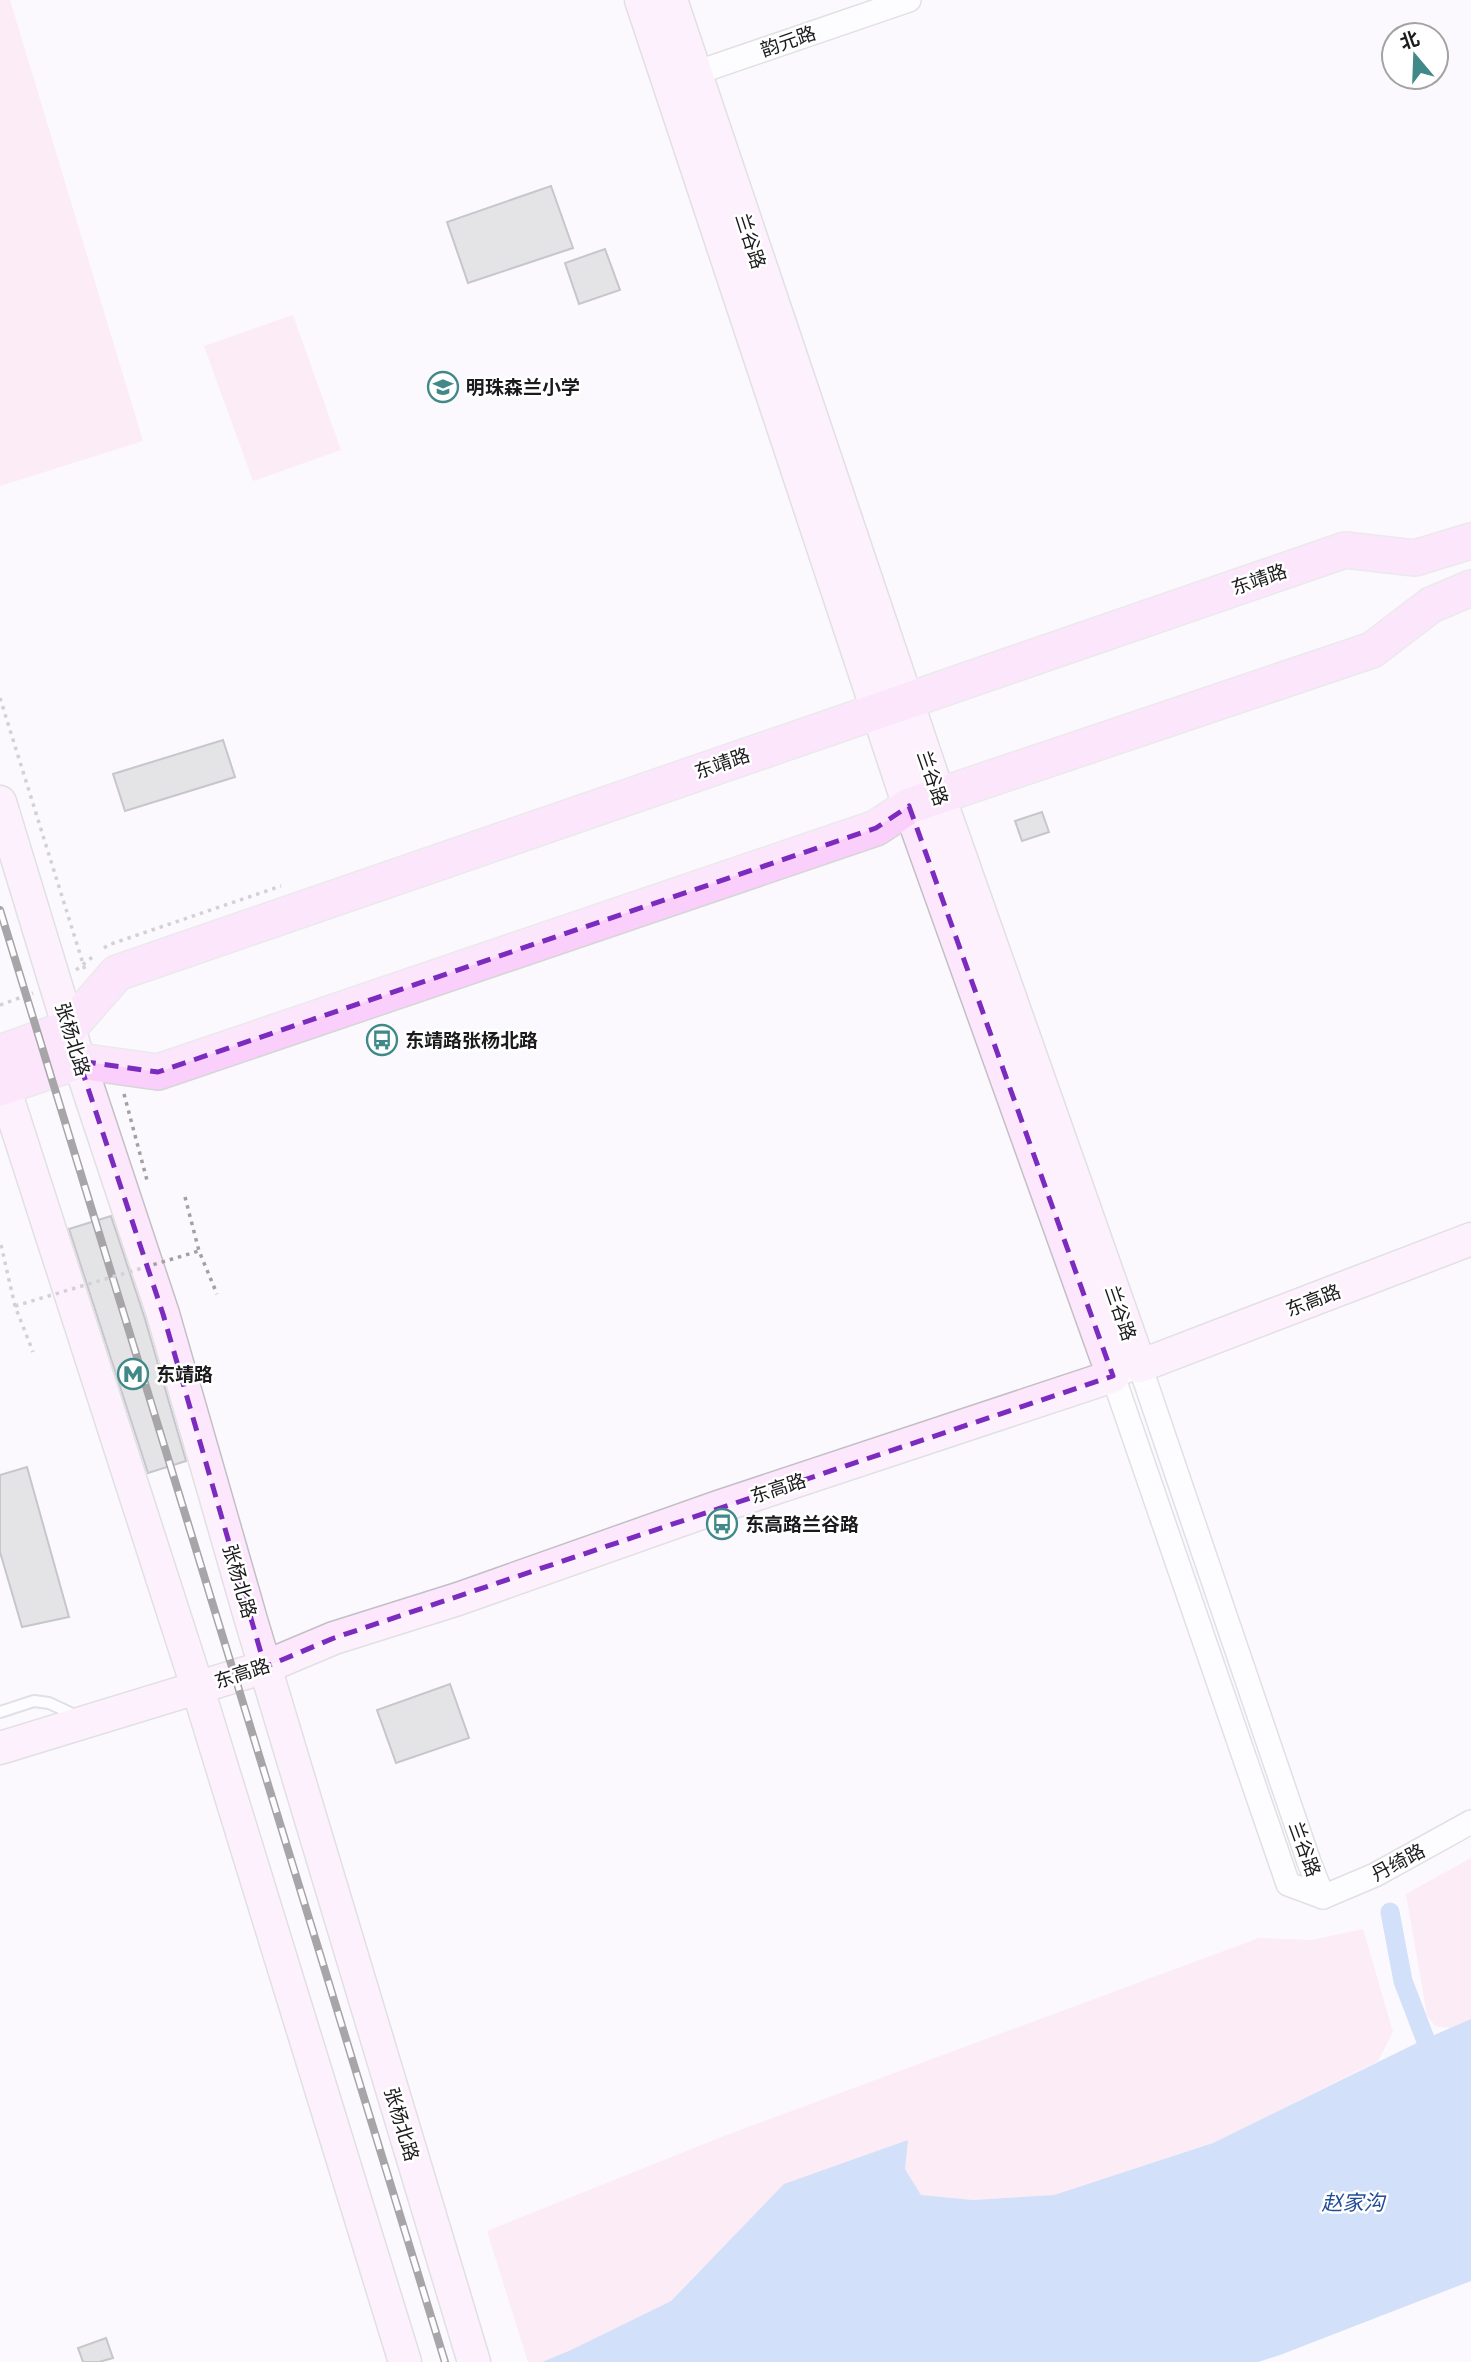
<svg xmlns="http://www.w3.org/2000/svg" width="1471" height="2362" font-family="Manrope,'Noto Sans SC',sans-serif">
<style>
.green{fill:#fcdbeb}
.water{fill:#a0c0f3}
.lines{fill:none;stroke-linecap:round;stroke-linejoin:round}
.canal{stroke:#a0c0f3;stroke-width:19}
.building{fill:#c8c9cd;stroke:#87878c;stroke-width:2}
.lane-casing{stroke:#c1c0c4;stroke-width:14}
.street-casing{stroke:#c1c0c4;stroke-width:26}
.secondary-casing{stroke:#c1c0c4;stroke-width:35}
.primary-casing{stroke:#d6d6d6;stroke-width:38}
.path{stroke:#a2a0a4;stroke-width:3.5;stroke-dasharray:3.5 5;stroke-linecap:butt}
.lane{stroke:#fff;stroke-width:10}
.street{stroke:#fff;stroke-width:23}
.secondary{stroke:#fde7fd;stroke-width:32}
.primary{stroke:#fbcffb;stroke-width:35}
.rail-casing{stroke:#403e41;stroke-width:8}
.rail{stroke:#fff;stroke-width:5;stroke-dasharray:16;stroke-linecap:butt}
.path-bridge{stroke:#a2a0a4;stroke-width:3.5;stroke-dasharray:3.5 5;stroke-linecap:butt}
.marked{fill:none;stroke:#7b2cbf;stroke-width:5;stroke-dasharray:14 9;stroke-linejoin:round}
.labels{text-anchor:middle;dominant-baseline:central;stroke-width:5;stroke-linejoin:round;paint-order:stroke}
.street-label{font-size:19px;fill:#1b1a1c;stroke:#fff}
.poi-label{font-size:19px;font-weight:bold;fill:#1b1a1c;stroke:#fff;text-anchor:start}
.water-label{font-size:21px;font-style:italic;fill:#224e98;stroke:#fff}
</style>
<rect width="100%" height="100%" fill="#fbf9fe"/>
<g class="green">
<polygon points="0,0 10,0 143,441 0,486"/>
<polygon points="293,315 341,450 253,481 204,346"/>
<polygon points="1471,1858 1471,2019 1451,2028 1435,2026 1427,2015 1406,1894"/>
<polygon points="1363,1929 1393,2032 1378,2061 1213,2143 1054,2195 973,2200 921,2195 905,2169 907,2140 701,2269 671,2301 571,2350 542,2362 528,2362 487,2231 724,2136 1259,1938 1312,1940"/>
</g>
<polygon class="water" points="1471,2019 1471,2281 1280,2355 1258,2362 542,2362 571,2350 671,2301 784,2184 908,2140 905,2169 921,2195 973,2200 1054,2195 1213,2143 1425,2039"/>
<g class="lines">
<polyline class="canal" points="1390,1912 1403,1981 1434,2062"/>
</g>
<g class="building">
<polygon points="551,186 573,248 468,283 447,222"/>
<polygon points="605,249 620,290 579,304 565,263"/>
<polygon points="223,740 235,777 125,811 113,774"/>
<polygon points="1042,812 1049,832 1022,841 1015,821"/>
<polygon points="111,1216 145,1319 186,1461 148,1473 69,1229"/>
<polygon points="27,1467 69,1617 22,1627 0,1552 0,1475"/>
<polygon points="450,1684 469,1738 396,1763 377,1710"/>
<polygon points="106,2338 113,2358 99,2362 83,2362 78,2348"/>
</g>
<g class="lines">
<g class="lane-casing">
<polyline id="lane" points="0,1712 34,1701 49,1703 79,1717"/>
</g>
<g class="street-casing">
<g id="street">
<polyline points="681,78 909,0"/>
<polygon points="1140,1366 1309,1862 1323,1897 1288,1884 1113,1376"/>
<polyline points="1323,1897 1375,1875 1471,1822"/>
</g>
</g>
<g class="secondary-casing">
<g id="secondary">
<polyline points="671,0 939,796 1140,1366 1471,1239"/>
<polyline points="0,802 79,1061 163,1314 251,1620 474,2362"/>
<polyline points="0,1075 197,1686 405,2362"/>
<polyline points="0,1748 265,1667 334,1638 458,1599 718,1507 1113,1376 909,806 641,0"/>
</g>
</g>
<g class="primary-casing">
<g id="primary">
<polyline points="0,1053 69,1028 117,973 1345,550 1415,558 1471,541"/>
<polyline points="0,1088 79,1061 158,1072 876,828 909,806 1372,650 1431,605 1471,588"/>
</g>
</g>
<g class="path">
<polyline points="0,698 85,970"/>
<polyline points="104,948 108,945 281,886"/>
<polyline points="76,970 95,955"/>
<polyline points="0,1005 33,993"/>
<polyline points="124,1094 148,1184"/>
<polyline points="185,1197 199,1251 217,1294"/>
<polyline points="1,1245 15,1306 33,1352"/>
</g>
<use href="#lane" class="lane"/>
<use href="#street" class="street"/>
<use href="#secondary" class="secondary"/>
<use href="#primary" class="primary"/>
<g class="rail-casing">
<polyline id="rail" points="0,910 445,2362"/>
</g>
<use href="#rail" class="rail"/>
<polyline class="path-bridge" points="15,1306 199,1251"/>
</g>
<path d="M0 0H1471V2362H0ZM909,806l204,570 -779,262 -69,29 -102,-353 -84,-253 79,11 718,-244z" fill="#fbf9fe" fill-opacity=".55" fill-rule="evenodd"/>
<path class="marked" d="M909,806l204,570 -779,262 -69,29 -102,-353 -84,-253 79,11 718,-244z"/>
<defs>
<g id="school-ring" transform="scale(1.575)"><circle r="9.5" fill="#fff" stroke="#418988" stroke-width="1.5"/><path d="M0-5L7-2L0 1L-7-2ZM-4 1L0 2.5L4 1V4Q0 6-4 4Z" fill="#418988"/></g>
<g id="bus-ring" transform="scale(1.575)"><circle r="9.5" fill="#fff" stroke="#418988" stroke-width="1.5"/><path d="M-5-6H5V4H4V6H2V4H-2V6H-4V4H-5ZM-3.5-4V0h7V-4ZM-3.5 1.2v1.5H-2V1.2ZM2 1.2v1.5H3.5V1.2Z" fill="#418988"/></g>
<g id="metro-ring" transform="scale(1.575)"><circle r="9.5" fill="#fff" stroke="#418988" stroke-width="1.5"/><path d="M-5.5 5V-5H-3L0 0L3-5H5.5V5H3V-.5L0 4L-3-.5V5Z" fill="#418988"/></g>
</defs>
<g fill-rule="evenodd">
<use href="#school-ring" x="443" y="387"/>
<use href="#bus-ring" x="382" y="1040"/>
<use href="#metro-ring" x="133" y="1374"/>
<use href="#bus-ring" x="722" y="1524"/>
</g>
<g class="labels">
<g class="street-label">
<text transform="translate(788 41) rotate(-19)">韵元路</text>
<text transform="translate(751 241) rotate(72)">兰谷路</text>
<text transform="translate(1259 579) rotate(-19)">东靖路</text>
<text transform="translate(722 763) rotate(-19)">东靖路</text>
<text transform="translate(933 778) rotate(71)">兰谷路</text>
<text transform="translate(73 1039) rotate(73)">张杨北路</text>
<text transform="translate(1313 1300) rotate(-21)">东高路</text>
<text transform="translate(1121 1313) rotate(71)">兰谷路</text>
<text transform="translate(778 1488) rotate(-18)">东高路</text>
<text transform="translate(240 1581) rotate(74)">张杨北路</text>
<text transform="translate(242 1673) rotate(-18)">东高路</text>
<text transform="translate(1305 1849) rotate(70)">兰谷路</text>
<text transform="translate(1398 1862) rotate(-28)">丹绮路</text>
<text transform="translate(402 2124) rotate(73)">张杨北路</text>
</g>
<g class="poi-label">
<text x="466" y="387">明珠森兰小学</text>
<text x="405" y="1040">东靖路张杨北路</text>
<text x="156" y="1374">东靖路</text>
<text x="745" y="1524">东高路兰谷路</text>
</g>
<g class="water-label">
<text x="1353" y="2202">赵家沟</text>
</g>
</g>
<g transform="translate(1415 56) rotate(341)"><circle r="33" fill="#ffffff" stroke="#a4a3a4" stroke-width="2"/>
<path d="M0-5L12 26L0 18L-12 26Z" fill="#418988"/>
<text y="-10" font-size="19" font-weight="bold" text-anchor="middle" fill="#1b1a1c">北</text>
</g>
</svg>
